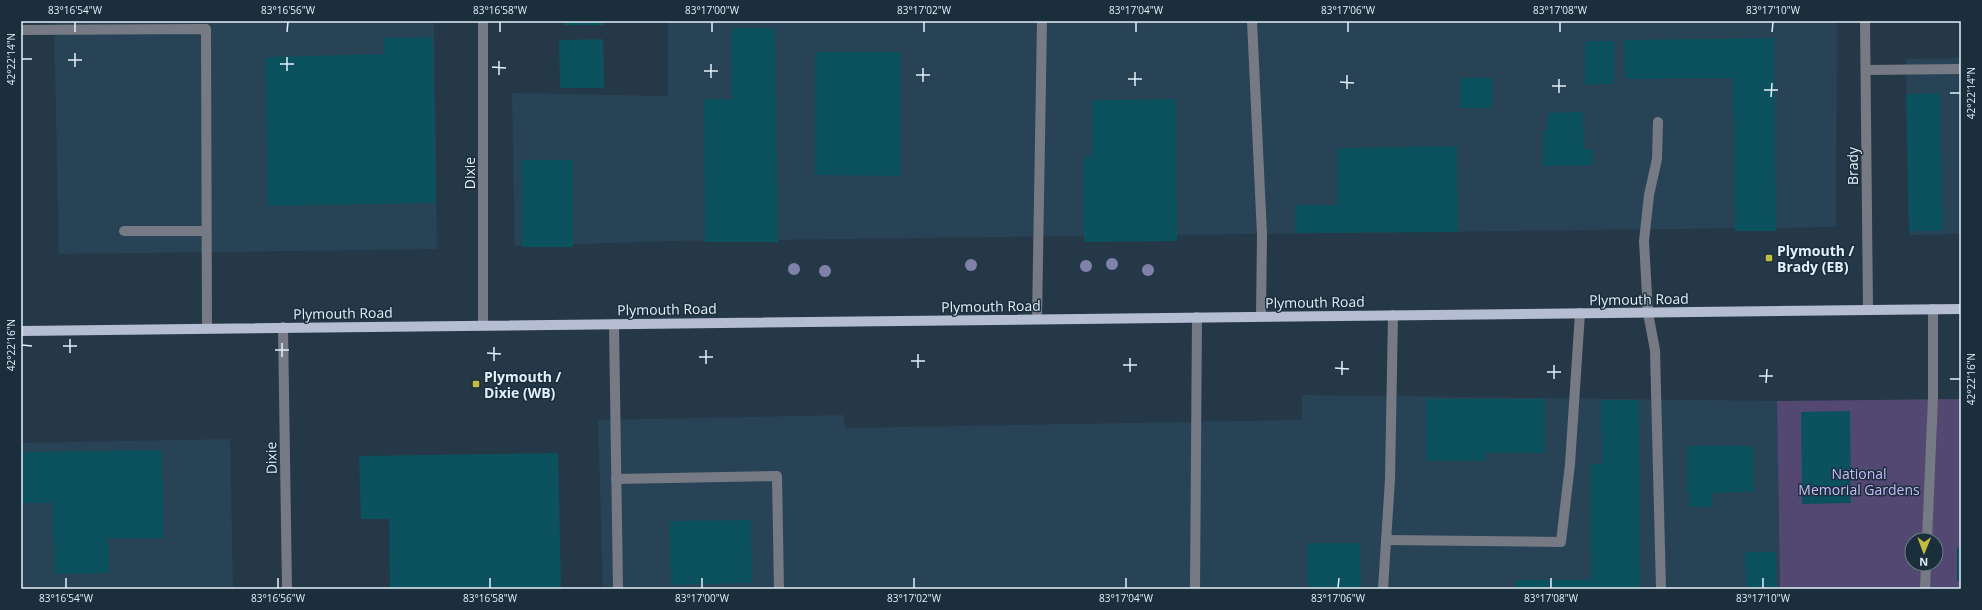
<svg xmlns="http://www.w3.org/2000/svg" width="1982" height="610" font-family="'Open Sans',sans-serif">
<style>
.built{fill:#294356}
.green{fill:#524872;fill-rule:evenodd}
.building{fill:#0c515e}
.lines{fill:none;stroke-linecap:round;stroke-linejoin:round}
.minor{stroke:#767a84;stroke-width:10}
.major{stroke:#b5bdd2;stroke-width:10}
.tree{fill:#8081ab}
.ticks{fill:none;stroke:#e4f0fa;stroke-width:1.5}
.poi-dot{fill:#c1bd40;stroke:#1b2e3c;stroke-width:1.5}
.labels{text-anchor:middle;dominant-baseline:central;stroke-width:3;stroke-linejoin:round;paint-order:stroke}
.street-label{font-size:14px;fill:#e4f0fa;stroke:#1b2e3c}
.poi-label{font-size:14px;font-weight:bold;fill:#e4f0fa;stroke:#1b2e3c;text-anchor:start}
.park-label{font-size:14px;fill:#cbbdfd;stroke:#1b2e3c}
.neatline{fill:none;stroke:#e4f0fa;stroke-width:1.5}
.ticks-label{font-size:10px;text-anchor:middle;fill:#e4f0fa}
</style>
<rect width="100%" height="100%" fill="#253847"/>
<g class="built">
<polygon points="54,21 434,21 437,249 59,254"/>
<polygon points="668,21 1837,21 1836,227 670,241 515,246 512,93 668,96"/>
<polygon points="1961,58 1961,234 1910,235 1906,59"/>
<polygon points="1302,395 1777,401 1780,589 603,589 598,420 844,415 845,428 1302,420"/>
<polygon points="230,439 233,589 21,589 21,443"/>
</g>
<path class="green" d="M1961,399v190h-181l-3,-188zM1912,540h24v24h-24z"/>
<g class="building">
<rect x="564" y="21" width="40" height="4"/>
<polygon points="732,28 775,28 778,242 705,242 704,99 732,99"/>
<polygon points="433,37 436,203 268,206 265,57 384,54 384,38"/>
<polygon points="1774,38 1776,231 1735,231 1733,78 1625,79 1624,40"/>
<polygon points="603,39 604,88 560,88 559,40"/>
<polygon points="1585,41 1614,41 1614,84 1585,85"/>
<polygon points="815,52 901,52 901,176 815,175"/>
<rect x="1460" y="78" width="32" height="30"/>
<polygon points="1940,93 1943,231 1909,231 1906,94"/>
<polygon points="1176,99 1177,241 1084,242 1084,156 1092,156 1092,100"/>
<polygon points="1583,112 1584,149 1593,149 1593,165 1543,166 1543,130 1548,130 1548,113"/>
<polygon points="1457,146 1458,232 1295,233 1295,205 1337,205 1337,148"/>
<polygon points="521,160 573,160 573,247 522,247"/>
<polygon points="1426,399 1545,399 1545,453 1486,453 1486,461 1426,461"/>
<polygon points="1601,400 1639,400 1640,589 1515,589 1515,580 1591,580 1590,464 1602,464"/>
<polygon points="1850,411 1851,503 1802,504 1801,412"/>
<polygon points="1687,446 1754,446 1754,492 1712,493 1712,507 1689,507 1689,492 1687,492"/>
<polygon points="162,450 164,538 108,538 109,573 54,574 53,503 21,503 21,452"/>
<polygon points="558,453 561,589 390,589 389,519 361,519 359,456"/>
<polygon points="751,520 752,583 671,585 669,521"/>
<polygon points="1308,543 1360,543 1361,589 1308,589"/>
<polygon points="1957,547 1961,548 1961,581 1957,581"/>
<polygon points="1745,552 1776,552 1776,588 1746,588"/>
</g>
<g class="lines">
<g class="minor">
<polyline points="1252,21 1262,235 1261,316"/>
<polyline points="1865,21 1868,310"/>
<polyline points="21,30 206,29 207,328"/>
<polyline points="1866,70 1961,69"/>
<polyline points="1658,122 1657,159 1649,195 1644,241 1648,313 1655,350 1661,589"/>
<polyline points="124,231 206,231"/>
<polyline points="1037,319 1042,21"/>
<polyline points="614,324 618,589"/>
<polyline points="483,325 483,21"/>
<polyline points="283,327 287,589"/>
<polyline points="616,479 777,476 779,589"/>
<polyline points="1386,540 1561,542 1570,464 1580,313"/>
<polyline points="1927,540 1933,397 1933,309"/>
<polyline points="1195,589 1197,317"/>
<polyline points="1383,589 1390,479 1393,315"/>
<polyline points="1925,589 1926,564"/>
</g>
<polyline class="major" points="21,331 1961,309"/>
</g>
<g class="tree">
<circle cx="1112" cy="264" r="6"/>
<circle cx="971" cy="265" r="6"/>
<circle cx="1086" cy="266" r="6"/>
<circle cx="794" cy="269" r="6"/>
<circle cx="1148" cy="270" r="6"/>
<circle cx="825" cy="271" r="6"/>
</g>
<path class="ticks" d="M75,32v-10M287,32l1,-10M500,32v-10M712,32v-10M924,32v-10M1136,32v-10M1348,32v-10M1560,32v-10M1772,32l1,-10M22,59h10M68,60h14M280,64h14M75,67v-14M492,67l14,1M287,71v-14M704,71h14M499,75v-14M916,75h14M711,78v-14M1128,79h14M923,82v-14M1340,82l14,1M1135,86v-14M1552,86h14M1347,89v-14M1764,90h14M1559,93v-14M1950,93h10M1771,97l1,-14M22,345l10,1M63,346h14M275,350h14M70,353v-14M487,353l14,1M282,357v-14M699,357h14M494,361v-14M911,361h14M706,364v-14M1123,365h14M918,368v-14M1335,368l14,1M1130,372v-14M1547,372h14M1342,375v-14M1759,376h14M1554,379v-14M1950,379h10M1766,383l1,-14M66,588v-10M278,588v-10M490,588v-10M702,588v-10M914,588v-10M1126,588v-10M1338,588l1,-10M1551,588v-10M1763,588v-10"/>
<g class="poi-dot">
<rect x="1765" y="254" width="8" height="8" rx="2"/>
<rect x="472" y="380" width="8" height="8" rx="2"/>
</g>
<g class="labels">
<g class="street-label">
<text transform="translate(1852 166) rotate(-90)">Brady</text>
<text transform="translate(469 173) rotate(-90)">Dixie</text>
<text transform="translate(1639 299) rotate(-1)">Plymouth Road</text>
<text transform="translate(1315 302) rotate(-1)">Plymouth Road</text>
<text transform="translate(991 306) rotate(-1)">Plymouth Road</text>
<text transform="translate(667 309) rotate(-1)">Plymouth Road</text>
<text transform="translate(343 313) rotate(-1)">Plymouth Road</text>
<text transform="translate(271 458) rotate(-91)">Dixie</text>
</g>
<g class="poi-label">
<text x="1777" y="250">Plymouth /<tspan x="1777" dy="16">Brady (EB)</tspan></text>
<text x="484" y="376">Plymouth /<tspan x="484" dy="16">Dixie (WB)</tspan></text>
</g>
<g class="park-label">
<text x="1859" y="473">National<tspan x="1859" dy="16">Memorial Gardens</tspan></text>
</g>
</g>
<rect width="1982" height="610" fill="none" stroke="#1b2e3c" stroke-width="44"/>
<g transform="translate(1924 552) rotate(181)"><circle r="19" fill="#1b2e3c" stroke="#6b7c88"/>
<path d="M0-3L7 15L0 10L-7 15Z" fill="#c1bd40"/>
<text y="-6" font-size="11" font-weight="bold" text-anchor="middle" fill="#e4f0fa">N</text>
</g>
<rect x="22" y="22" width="1938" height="566" class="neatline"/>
<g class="ticks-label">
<text x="75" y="14">83°16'54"W</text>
<text x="288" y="14">83°16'56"W</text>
<text x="500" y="14">83°16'58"W</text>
<text x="712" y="14">83°17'00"W</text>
<text x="924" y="14">83°17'02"W</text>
<text x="1136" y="14">83°17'04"W</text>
<text x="1348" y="14">83°17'06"W</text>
<text x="1560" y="14">83°17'08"W</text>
<text x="1773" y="14">83°17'10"W</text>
<text transform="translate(11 59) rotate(-90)" y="4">42°22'14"N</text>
<text transform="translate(1971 93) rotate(-90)" y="4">42°22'14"N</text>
<text transform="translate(11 345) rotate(-90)" y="4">42°22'16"N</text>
<text transform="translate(1971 379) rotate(-90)" y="4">42°22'16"N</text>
<text x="66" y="602">83°16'54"W</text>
<text x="278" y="602">83°16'56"W</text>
<text x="490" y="602">83°16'58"W</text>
<text x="702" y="602">83°17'00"W</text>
<text x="914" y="602">83°17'02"W</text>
<text x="1126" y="602">83°17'04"W</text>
<text x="1338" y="602">83°17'06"W</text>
<text x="1551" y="602">83°17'08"W</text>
<text x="1763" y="602">83°17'10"W</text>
</g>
</svg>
